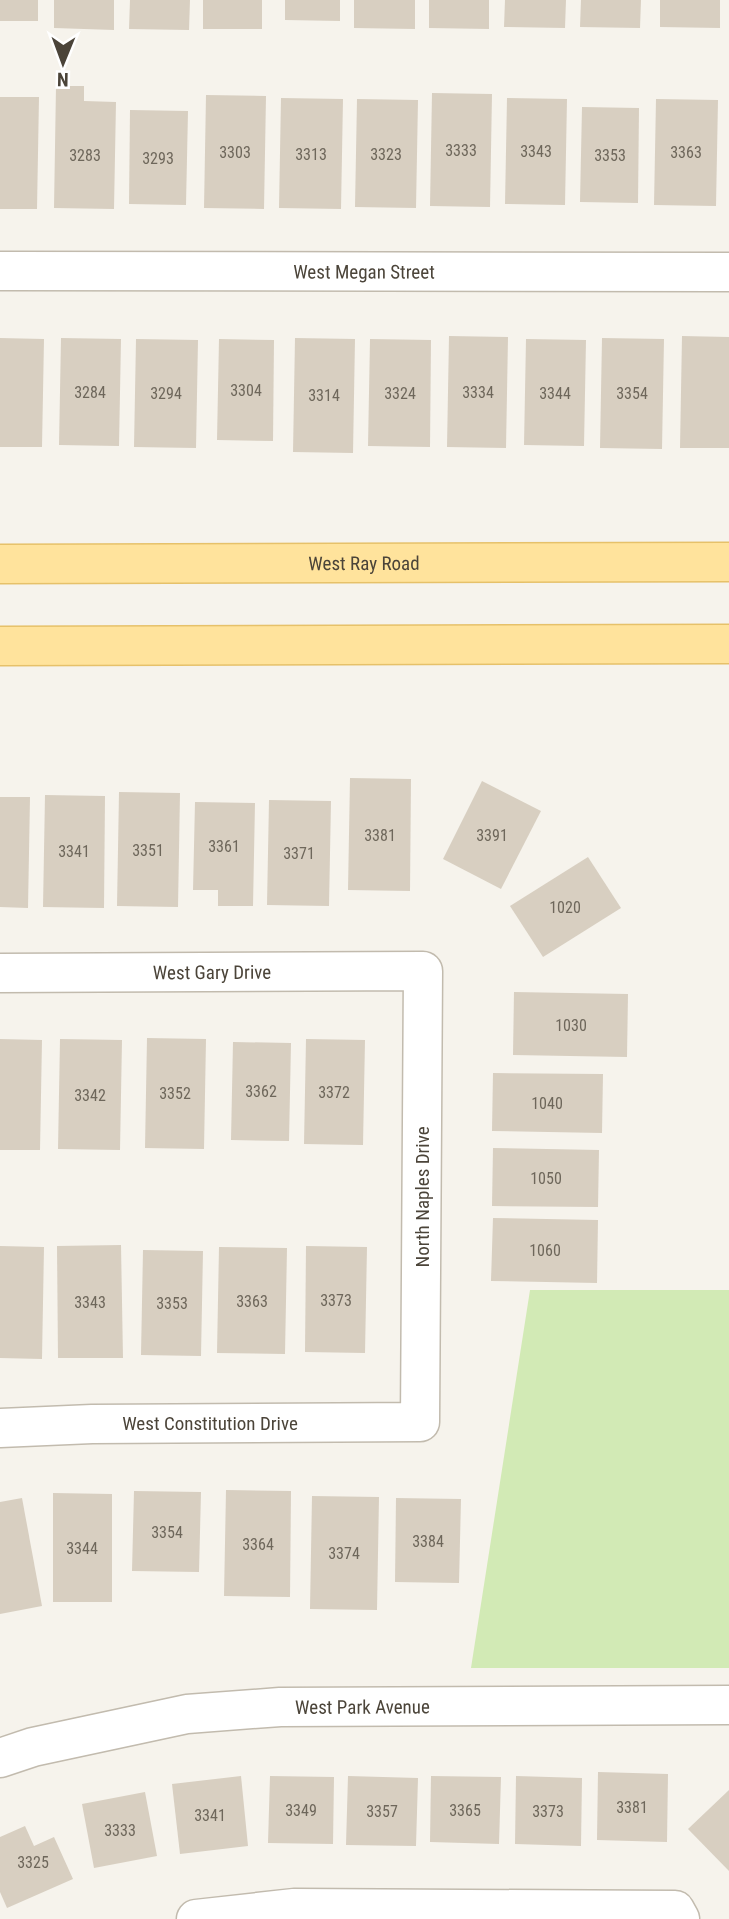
<svg xmlns="http://www.w3.org/2000/svg" width="729" height="1919" font-family="'Roboto Condensed',sans-serif">
<style>
.green{fill:#d2eab5}
.building{fill:#d8cfc1}
.lines{fill:none;stroke-linecap:round;stroke-linejoin:round}
.minor-casing{stroke:#c2bbae;stroke-width:41}
.major-casing{stroke:#e6c16a;stroke-width:41}
.minor{stroke:#fff;stroke-width:38}
.major{stroke:#ffe39c;stroke-width:38}
.labels{text-anchor:middle;dominant-baseline:central;stroke-width:5;stroke-linejoin:round;paint-order:stroke}
.number-label{font-size:16px;fill:#6e675b}
.street-label{font-size:19px;fill:#4b4439;stroke:#fff}
</style>
<rect width="100%" height="100%" fill="#f6f3ec"/>
<polygon class="green" points="530,1290 729,1290 729,1668 471,1668"/>
<g class="building">
<rect x="0" y="0" width="38" height="21"/>
<polygon points="54,0 114,0 114,30 54,28"/>
<polygon points="130,0 190,0 189,30 129,29"/>
<rect x="203" y="0" width="59" height="29"/>
<polygon points="285,0 340,0 340,21 285,20"/>
<polygon points="354,0 415,0 415,29 354,28"/>
<polygon points="429,0 489,0 489,29 429,28"/>
<polygon points="505,0 566,0 565,28 504,27"/>
<polygon points="581,0 641,0 640,28 580,27"/>
<polygon points="660,0 720,0 720,28 660,27"/>
<polygon points="56,86 84,86 84,101 116,102 114,209 54,208"/>
<polygon points="432,93 492,94 490,207 430,206"/>
<polygon points="206,95 266,96 264,209 204,208"/>
<polygon points="0,97 39,97 37,209 0,209"/>
<polygon points="281,98 343,99 341,209 279,208"/>
<polygon points="507,98 567,99 565,205 505,204"/>
<polygon points="357,99 418,100 416,208 355,207"/>
<polygon points="656,99 718,100 716,206 654,205"/>
<polygon points="582,107 639,108 638,203 580,202"/>
<polygon points="130,110 188,111 186,205 129,204"/>
<polygon points="449,336 508,337 506,448 447,447"/>
<polygon points="682,336 729,337 729,448 680,448"/>
<polygon points="0,338 44,339 42,447 0,447"/>
<polygon points="61,338 121,339 119,446 59,445"/>
<polygon points="295,338 355,339 353,453 293,452"/>
<polygon points="602,338 664,339 662,449 600,448"/>
<polygon points="136,339 198,340 196,448 134,447"/>
<polygon points="219,339 274,340 273,441 217,440"/>
<polygon points="370,339 431,340 430,447 368,446"/>
<polygon points="526,339 586,340 584,446 524,445"/>
<polygon points="350,778 411,779 410,891 348,890"/>
<polygon points="482,781 541,811 501,889 443,859"/>
<polygon points="119,792 180,793 178,907 117,906"/>
<polygon points="45,795 105,796 104,908 43,907"/>
<polygon points="0,797 30,797 28,908 0,907"/>
<polygon points="269,800 331,801 329,906 267,905"/>
<polygon points="195,802 255,803 253,906 218,906 218,890 193,890"/>
<polygon points="588,857 621,908 543,957 510,906"/>
<polygon points="514,992 628,994 627,1057 513,1055"/>
<polygon points="147,1038 206,1039 204,1149 145,1148"/>
<polygon points="0,1039 42,1040 40,1150 0,1150"/>
<polygon points="60,1039 122,1040 120,1150 58,1149"/>
<polygon points="306,1039 365,1040 363,1145 304,1144"/>
<polygon points="233,1042 291,1043 289,1141 231,1140"/>
<polygon points="493,1073 603,1074 602,1133 492,1131"/>
<polygon points="493,1148 599,1150 598,1207 492,1206"/>
<polygon points="493,1218 598,1220 597,1283 491,1281"/>
<polygon points="121,1245 123,1358 58,1358 57,1246"/>
<polygon points="0,1246 44,1247 42,1359 0,1358"/>
<polygon points="306,1246 367,1247 365,1353 305,1352"/>
<polygon points="219,1247 287,1248 285,1354 217,1353"/>
<polygon points="143,1250 203,1251 201,1356 141,1355"/>
<polygon points="226,1490 291,1491 290,1597 224,1596"/>
<polygon points="134,1491 201,1492 199,1572 132,1571"/>
<polygon points="53,1493 112,1494 112,1602 53,1602"/>
<polygon points="312,1496 379,1497 377,1610 310,1609"/>
<polygon points="22,1498 42,1606 0,1614 0,1502"/>
<polygon points="396,1498 461,1499 459,1583 395,1582"/>
<polygon points="598,1772 668,1774 667,1842 597,1840"/>
<polygon points="241,1776 248,1846 180,1854 172,1784"/>
<polygon points="270,1776 334,1777 333,1844 268,1843"/>
<polygon points="348,1776 418,1778 416,1846 346,1845"/>
<polygon points="431,1776 501,1777 499,1844 430,1842"/>
<polygon points="516,1776 582,1778 581,1846 515,1844"/>
<polygon points="729,1790 729,1871 688,1829"/>
<polygon points="145,1792 157,1856 94,1868 82,1804"/>
<polygon points="25,1826 34,1846 54,1837 73,1879 7,1908 0,1892 0,1837"/>
</g>
<g class="lines">
<g class="minor-casing">
<g id="minor">
<path id="s1" d="M0,271l729,1"/>
<path id="s2" d="M0,973l423,-2 -3,451 -328,2 -92,4"/>
<path id="s3" d="M0,1758l33,-11 154,-33 93,-7 449,-2"/>
<polyline points="196,1919 294,1908 675,1910 680,1919"/>
</g>
</g>
<g class="major-casing">
<g id="major">
<path id="s4" d="M0,564l729,-2"/>
<polyline points="0,646 729,644"/>
</g>
</g>
<use href="#minor" class="minor"/>
<use href="#major" class="major"/>
</g>
<g class="labels">
<g class="number-label">
<text x="461" y="150">3333</text>
<text x="536" y="151">3343</text>
<text x="235" y="152">3303</text>
<text x="686" y="152">3363</text>
<text x="311" y="154">3313</text>
<text x="386" y="154">3323</text>
<text x="85" y="155">3283</text>
<text x="610" y="155">3353</text>
<text x="158" y="158">3293</text>
<text x="246" y="390">3304</text>
<text x="90" y="392">3284</text>
<text x="478" y="392">3334</text>
<text x="166" y="393">3294</text>
<text x="400" y="393">3324</text>
<text x="555" y="393">3344</text>
<text x="632" y="393">3354</text>
<text x="324" y="395">3314</text>
<text x="380" y="835">3381</text>
<text x="492" y="835">3391</text>
<text x="224" y="846">3361</text>
<text x="148" y="850">3351</text>
<text x="74" y="851">3341</text>
<text x="299" y="853">3371</text>
<text x="565" y="907">1020</text>
<text x="571" y="1025">1030</text>
<text x="261" y="1091">3362</text>
<text x="334" y="1092">3372</text>
<text x="175" y="1093">3352</text>
<text x="90" y="1095">3342</text>
<text x="547" y="1103">1040</text>
<text x="546" y="1178">1050</text>
<text x="545" y="1250">1060</text>
<text x="336" y="1300">3373</text>
<text x="252" y="1301">3363</text>
<text x="90" y="1302">3343</text>
<text x="172" y="1303">3353</text>
<text x="167" y="1532">3354</text>
<text x="428" y="1541">3384</text>
<text x="258" y="1544">3364</text>
<text x="82" y="1548">3344</text>
<text x="344" y="1553">3374</text>
<text x="632" y="1807">3381</text>
<text x="301" y="1810">3349</text>
<text x="465" y="1810">3365</text>
<text x="382" y="1811">3357</text>
<text x="548" y="1811">3373</text>
<text x="210" y="1815">3341</text>
<text x="120" y="1830">3333</text>
<text x="33" y="1862">3325</text>
</g>
<g class="street-label">
<text stroke="none"><textPath href="#s1" startOffset="364">West Megan Street</textPath></text>
<text stroke="none"><textPath href="#s4" startOffset="364">West Ray Road</textPath></text>
<text stroke="none"><textPath href="#s2" startOffset="212">West Gary Drive</textPath></text>
<text transform="translate(422 1197) rotate(-90)">North Naples Drive</text>
<text x="210" y="1423">West Constitution Drive</text>
<text stroke="none"><textPath href="#s3" startOffset="368">West Park Avenue</textPath></text>
</g>
</g>
<g transform="translate(63 63) rotate(181)" stroke="#ffffff" stroke-width="5" paint-order="stroke">
<path d="M0-5L12 26L0 18L-12 26Z" fill="#4b4439"/>
<text y="-10" font-size="19" font-weight="bold" text-anchor="middle" fill="#4b4439">N</text>
</g>
</svg>
